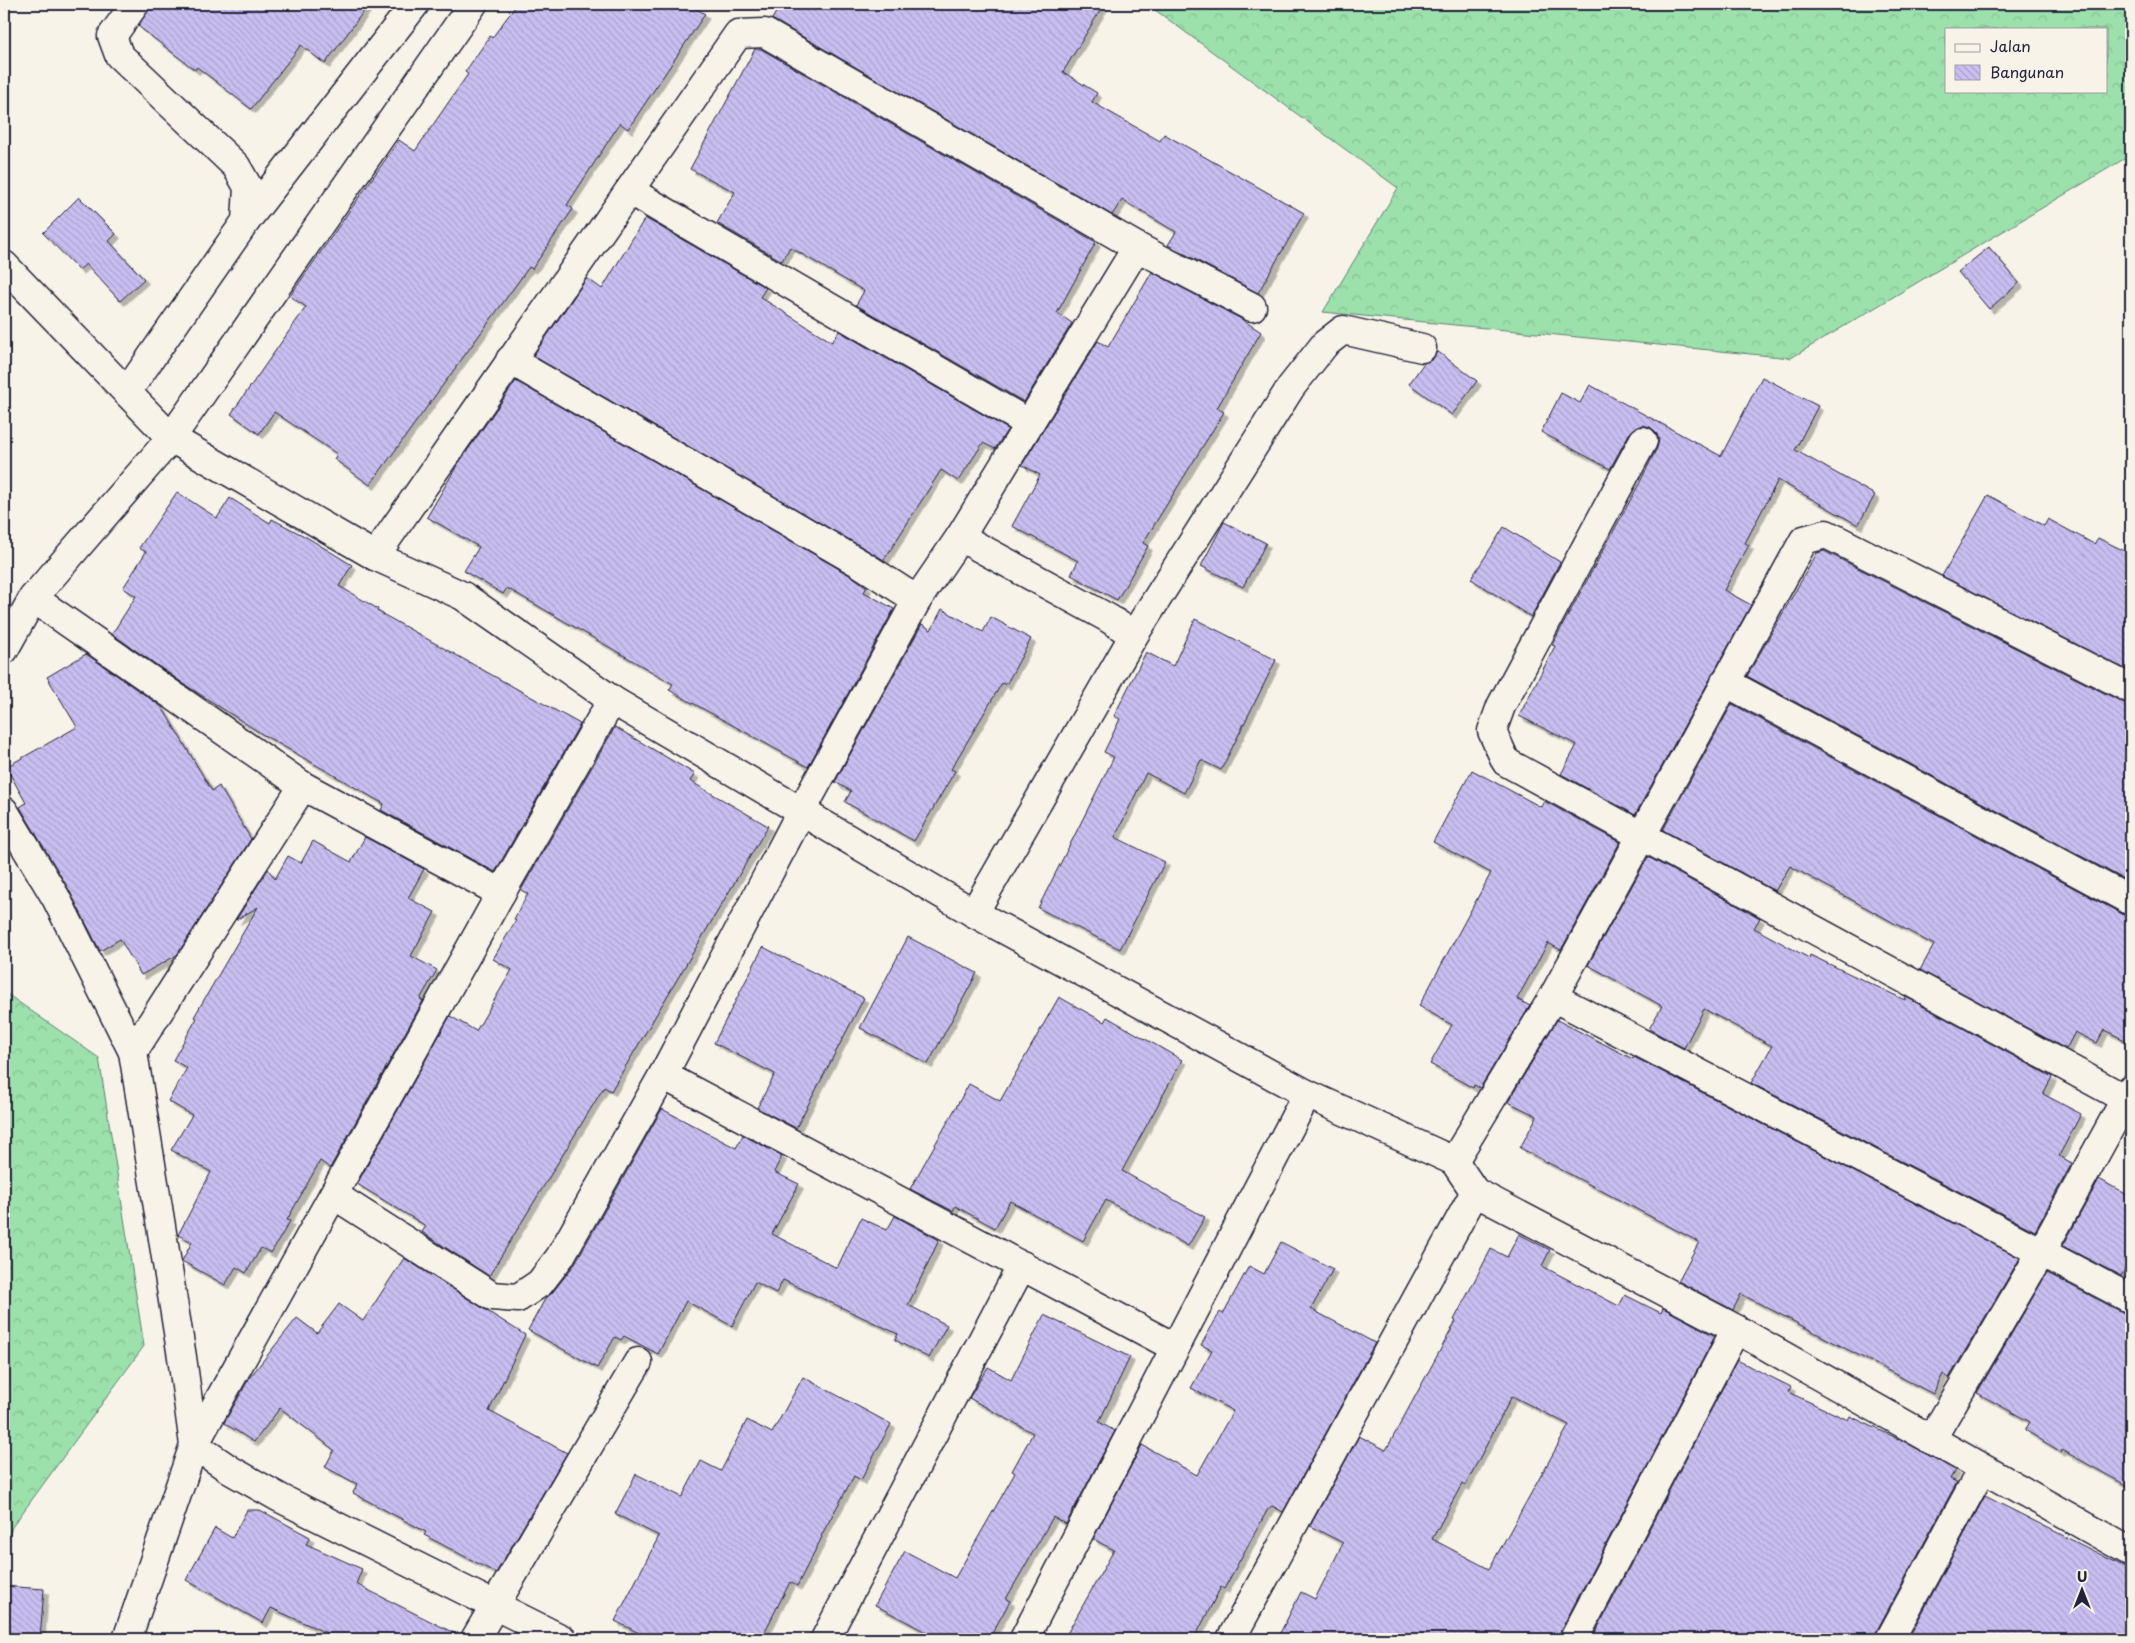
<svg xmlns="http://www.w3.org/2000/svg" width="2135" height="1643" font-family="'Playpen Sans',sans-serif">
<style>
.forest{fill:url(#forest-crowns);stroke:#5f8173;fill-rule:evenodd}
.building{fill:url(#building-back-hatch);stroke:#22223b;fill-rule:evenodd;filter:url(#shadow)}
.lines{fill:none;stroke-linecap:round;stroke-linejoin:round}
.street-casing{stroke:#22223b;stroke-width:31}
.street{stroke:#f7f3e8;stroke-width:28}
</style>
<defs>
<pattern id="forest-crowns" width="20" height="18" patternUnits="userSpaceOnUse" patternTransform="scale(1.25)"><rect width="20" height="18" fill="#9ce0ab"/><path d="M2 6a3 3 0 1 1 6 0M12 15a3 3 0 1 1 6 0" fill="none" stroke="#86c094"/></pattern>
<pattern id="building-back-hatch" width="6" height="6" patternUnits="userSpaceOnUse" patternTransform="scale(1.25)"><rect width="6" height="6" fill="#c9bef0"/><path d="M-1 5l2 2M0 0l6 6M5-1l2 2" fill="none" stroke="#aca3cf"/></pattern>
<filter id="shadow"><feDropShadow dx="4.5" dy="4.5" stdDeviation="0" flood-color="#0004"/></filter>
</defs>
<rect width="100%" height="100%" fill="#f7f3e8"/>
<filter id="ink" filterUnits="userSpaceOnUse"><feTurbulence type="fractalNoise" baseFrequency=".02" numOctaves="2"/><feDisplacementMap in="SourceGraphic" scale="10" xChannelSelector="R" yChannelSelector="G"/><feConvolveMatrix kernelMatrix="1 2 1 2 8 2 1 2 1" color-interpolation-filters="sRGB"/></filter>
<g filter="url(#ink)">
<g class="forest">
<path d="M1147,4h984v155h-7l-333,199 -468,-46 75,-124zM1946,29h160v62h-160z"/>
<polygon points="4,992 99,1058 144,1346 12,1527 4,1552"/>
</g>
<g class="building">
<polygon points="152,4 369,4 325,64 301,45 251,109 197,67 195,70 138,26"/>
<polygon points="517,4 689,4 705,14 628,129 620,123 567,205 573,209 532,269 529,267 370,485 334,459 337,454 274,412 259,434 231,414 306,307 290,296 399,140 415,151 468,74 465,72 490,36 492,38"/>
<polygon points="781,4 1104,4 1063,72 1097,93 1092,102 1160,141 1164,134 1304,213 1258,293 1168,245 1176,232 1122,200 1112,215 772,19"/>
<polygon points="755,49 761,49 1096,242 1057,313 1072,323 1024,402 856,305 864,291 790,247 782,261 717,223 735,192 690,169"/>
<polygon points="79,197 116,234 109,241 144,279 120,301 86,264 79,270 43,233"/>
<polygon points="645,218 766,288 760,297 832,342 839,331 1008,429 995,449 983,443 958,481 941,470 884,560 533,356 587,278 602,289"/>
<polygon points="1989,247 2019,283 1989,309 1958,272"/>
<polygon points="1152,272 1243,320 1261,332 1217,408 1224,412 1143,543 1148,546 1117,600 1071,575 1078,561 1012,526 1040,475 1022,465 1098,341 1108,347"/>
<polygon points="1437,351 1477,381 1452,415 1409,384 1424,363 1433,359"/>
<polygon points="1762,377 1818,406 1795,450 1875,495 1858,525 1778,480 1745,543 1749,545 1724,590 1751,605 1635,815 1561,774 1577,745 1519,716 1555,646 1552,645 1639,484 1657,448 1659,440 1656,432 1650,427 1642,425 1635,428 1629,434 1610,469 1541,432 1561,393 1580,403 1590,385 1721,456"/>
<polygon points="516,381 853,577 867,587 864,592 894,609 808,767 669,690 673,684 507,588 503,594 464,571 479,547 427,517 458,464"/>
<polygon points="177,492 217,518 230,498 270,523 272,519 308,538 352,565 339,586 378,609 377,611 580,724 495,872 381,810 384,804 262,734 187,686 112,634 136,596 123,588 146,552 139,548"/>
<polygon points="1988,495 2044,526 2048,519 2094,544 2098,538 2131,554 2131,672 1942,576"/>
<polygon points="1224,522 1266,543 1243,587 1201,566"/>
<polygon points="1504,527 1560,562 1531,617 1471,579"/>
<polygon points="1824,551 2124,703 2131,705 2131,883 1747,676 1817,553"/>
<polygon points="942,609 983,632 991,617 1031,639 1006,685 1002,683 951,769 955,771 914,841 845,802 851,791 835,782 922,624 931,630"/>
<polygon points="1195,619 1276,660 1221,770 1201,760 1184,793 1146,773 1115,837 1165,862 1120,949 1038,908 1114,757 1104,752 1120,719 1114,716 1146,652 1173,666"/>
<polygon points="86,654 162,707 212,791 219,786 251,839 177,955 141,975 120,939 100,951 69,890 20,807 26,803 6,767 77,727 47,677"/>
<polygon points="1732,704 2124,915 2131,917 2131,1043 2104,1030 2097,1043 2075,1032 2066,1049 1920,970 1934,945 1790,866 1775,891 1663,830"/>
<polygon points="615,727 695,774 690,781 768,826 611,1091 604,1087 489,1276 422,1232 426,1226 357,1184 450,1016 476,1031 512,970 493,959 516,920 514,919 528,894 521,890"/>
<polygon points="1472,770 1541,807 1544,801 1620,842 1561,950 1548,943 1517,999 1530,1006 1480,1088 1474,1085 1473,1088 1430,1064 1452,1025 1419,1006 1491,873 1433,842"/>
<polygon points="365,837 424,869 408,898 435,912 411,956 437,970 420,999 423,1001 330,1168 320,1161 287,1220 290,1221 271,1253 261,1248 246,1273 236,1267 225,1285 182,1261 192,1242 178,1235 211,1172 171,1150 192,1115 168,1101 187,1068 173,1060 197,1018 194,1017 258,907 236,920 268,869 275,879 288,856 301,863 313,841 351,862"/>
<polygon points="1648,857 1760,918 1754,928 1809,958 1810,955 1905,1000 1906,997 2052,1077 2043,1094 2081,1114 2059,1156 2072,1163 2035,1231 1751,1083 1772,1046 1704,1009 1684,1048 1649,1029 1662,1006 1588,965"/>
<polygon points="908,937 977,973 928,1064 860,1028"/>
<polygon points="763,947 864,998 796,1128 757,1108 775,1074 714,1043"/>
<polygon points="1059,997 1104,1022 1107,1017 1182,1060 1122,1171 1205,1217 1188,1246 1106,1200 1083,1241 1010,1201 995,1228 955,1206 953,1211 910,1189 969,1084 1000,1101"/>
<polygon points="1557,1020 1633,1059 1634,1057 2020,1258 1949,1378 1943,1374 1933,1394 1741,1294 1733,1310 1678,1281 1699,1242 1520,1148 1537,1116 1508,1102"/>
<polygon points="662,1109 736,1148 743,1135 782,1156 774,1172 799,1184 772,1234 837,1268 861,1218 887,1230 895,1216 939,1240 908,1305 947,1325 929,1358 895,1340 898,1334 783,1280 776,1293 755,1282 732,1326 686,1301 658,1354 624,1336 621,1340 615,1337 597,1368 528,1330 545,1299 552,1293 574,1265"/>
<polygon points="2099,1179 2131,1197 2131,1259 2121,1276 2063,1246"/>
<path d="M1519,1234l31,16 -8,16 77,40 6,-11 36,18 2,-5 52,28 -155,296 -2,7h-281l24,-47 14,7 28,-56 -33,-17 49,-90 27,14 70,-129 -2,-1 37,-71 16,8zM1512,1396l57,29 -80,144 -57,-30 30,-55 3,2z"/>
<polygon points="1281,1242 1333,1269 1311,1309 1375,1343 1283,1512 1272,1506 1268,1509 1224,1589 1221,1587 1194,1639 1064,1639 1114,1550 1093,1539 1142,1445 1197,1475 1233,1411 1191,1388 1212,1350 1201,1345 1220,1312 1223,1314 1249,1266 1264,1274"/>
<polygon points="404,1258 525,1335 489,1411 567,1453 496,1573 424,1535 426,1532 353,1493 357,1484 325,1467 334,1450 280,1408 254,1442 224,1423 250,1377 297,1318 317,1333 339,1304 363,1321"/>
<polygon points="2047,1273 2124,1313 2131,1315 2131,1488 2062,1450 2061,1452 2025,1430 2030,1422 1977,1393"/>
<polygon points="1044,1315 1130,1357 1099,1422 1115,1431 1066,1524 1053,1517 1006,1599 1010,1601 989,1639 939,1639 875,1605 905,1551 955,1578 1015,1473 1012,1471 1033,1433 969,1398 988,1367 1011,1380"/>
<polygon points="1737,1360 1791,1387 1788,1392 1848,1420 1850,1416 1907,1443 1955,1470 1950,1479 1957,1482 1876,1632 1874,1639 1592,1639"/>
<polygon points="803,1377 891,1424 861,1480 854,1476 821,1536 822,1537 797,1586 790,1582 761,1639 651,1639 615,1621 659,1536 615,1514 636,1474 682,1497 701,1461 721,1471 747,1420 772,1433"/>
<polygon points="1985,1496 2131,1570 2131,1639 1908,1639"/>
<polygon points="247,1510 260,1510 310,1537 306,1544 362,1569 356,1584 460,1636 459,1639 340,1639 271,1608 263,1623 186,1580 215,1528 232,1538"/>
<polygon points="4,1586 44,1589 40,1639 4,1639"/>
</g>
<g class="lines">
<g class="street-casing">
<g id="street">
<polyline points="630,191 1028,423"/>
<polyline points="246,221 415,4"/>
<polyline points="4,265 171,438 375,556 463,596 612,700 974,913 1307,1094 1454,1161 1475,1192 1736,1329 2131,1552"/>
<polyline points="510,360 861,564 917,600"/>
<polyline points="127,392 246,221 248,187 236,166 119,55 112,36 135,4"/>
<polyline points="1643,441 1501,706 1492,731 1506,762 2131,1102"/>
<polyline points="960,537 1108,618 1134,635 1291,387 1325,344 1343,330 1422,348"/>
<polyline points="375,556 738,34 765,33 1137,247 1252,307"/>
<polyline points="33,598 303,786 501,893"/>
<polyline points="4,650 33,598 171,438 473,4"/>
<polyline points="1725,682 2131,901"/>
<polyline points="4,811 56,898 133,1052 182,1357 194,1445 127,1639"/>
<polyline points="974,913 1134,635"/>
<polyline points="1553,997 2131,1299"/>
<polyline points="133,1052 303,786"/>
<polyline points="663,1075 1174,1347"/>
<polyline points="1454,1161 1553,997 1804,540 1826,534 2131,689"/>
<polyline points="334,1195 492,1296 518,1298 540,1283 560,1257 663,1075 802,810 917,600 960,537 1137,247"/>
<polyline points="1931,1440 2041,1253 2131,1089"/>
<polyline points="475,1639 638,1362"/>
<polyline points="562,1639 280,1498 232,1471 194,1445 501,893 612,700"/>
<polyline points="825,1639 1022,1265"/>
<polyline points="1024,1639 1307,1094"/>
<polyline points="1231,1639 1475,1192"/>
<polyline points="1574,1639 1736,1329"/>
<polyline points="1890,1639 1982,1469"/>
</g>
</g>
<use href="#street" class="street"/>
</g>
</g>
<rect width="2135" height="1643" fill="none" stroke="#f7f3e8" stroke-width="20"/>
<rect x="10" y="10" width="2115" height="1623" fill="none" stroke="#22223b" stroke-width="2" filter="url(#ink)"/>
<rect x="1945" y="28" width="162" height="65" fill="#f7f3e8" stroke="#a29fa3"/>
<rect x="1955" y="44" width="25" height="8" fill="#f7f3e8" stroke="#a29fa3"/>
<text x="1990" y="52" font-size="15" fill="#22223b">Jalan</text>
<rect x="1955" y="65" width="25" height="15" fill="url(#building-back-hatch)" stroke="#a29fa3"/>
<text x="1990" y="78" font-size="15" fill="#22223b">Bangunan</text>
<g transform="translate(2082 1590)" stroke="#f7f3e8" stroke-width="4" paint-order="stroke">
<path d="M0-4L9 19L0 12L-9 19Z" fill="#22223b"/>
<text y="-8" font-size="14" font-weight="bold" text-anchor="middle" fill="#22223b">U</text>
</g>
</svg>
